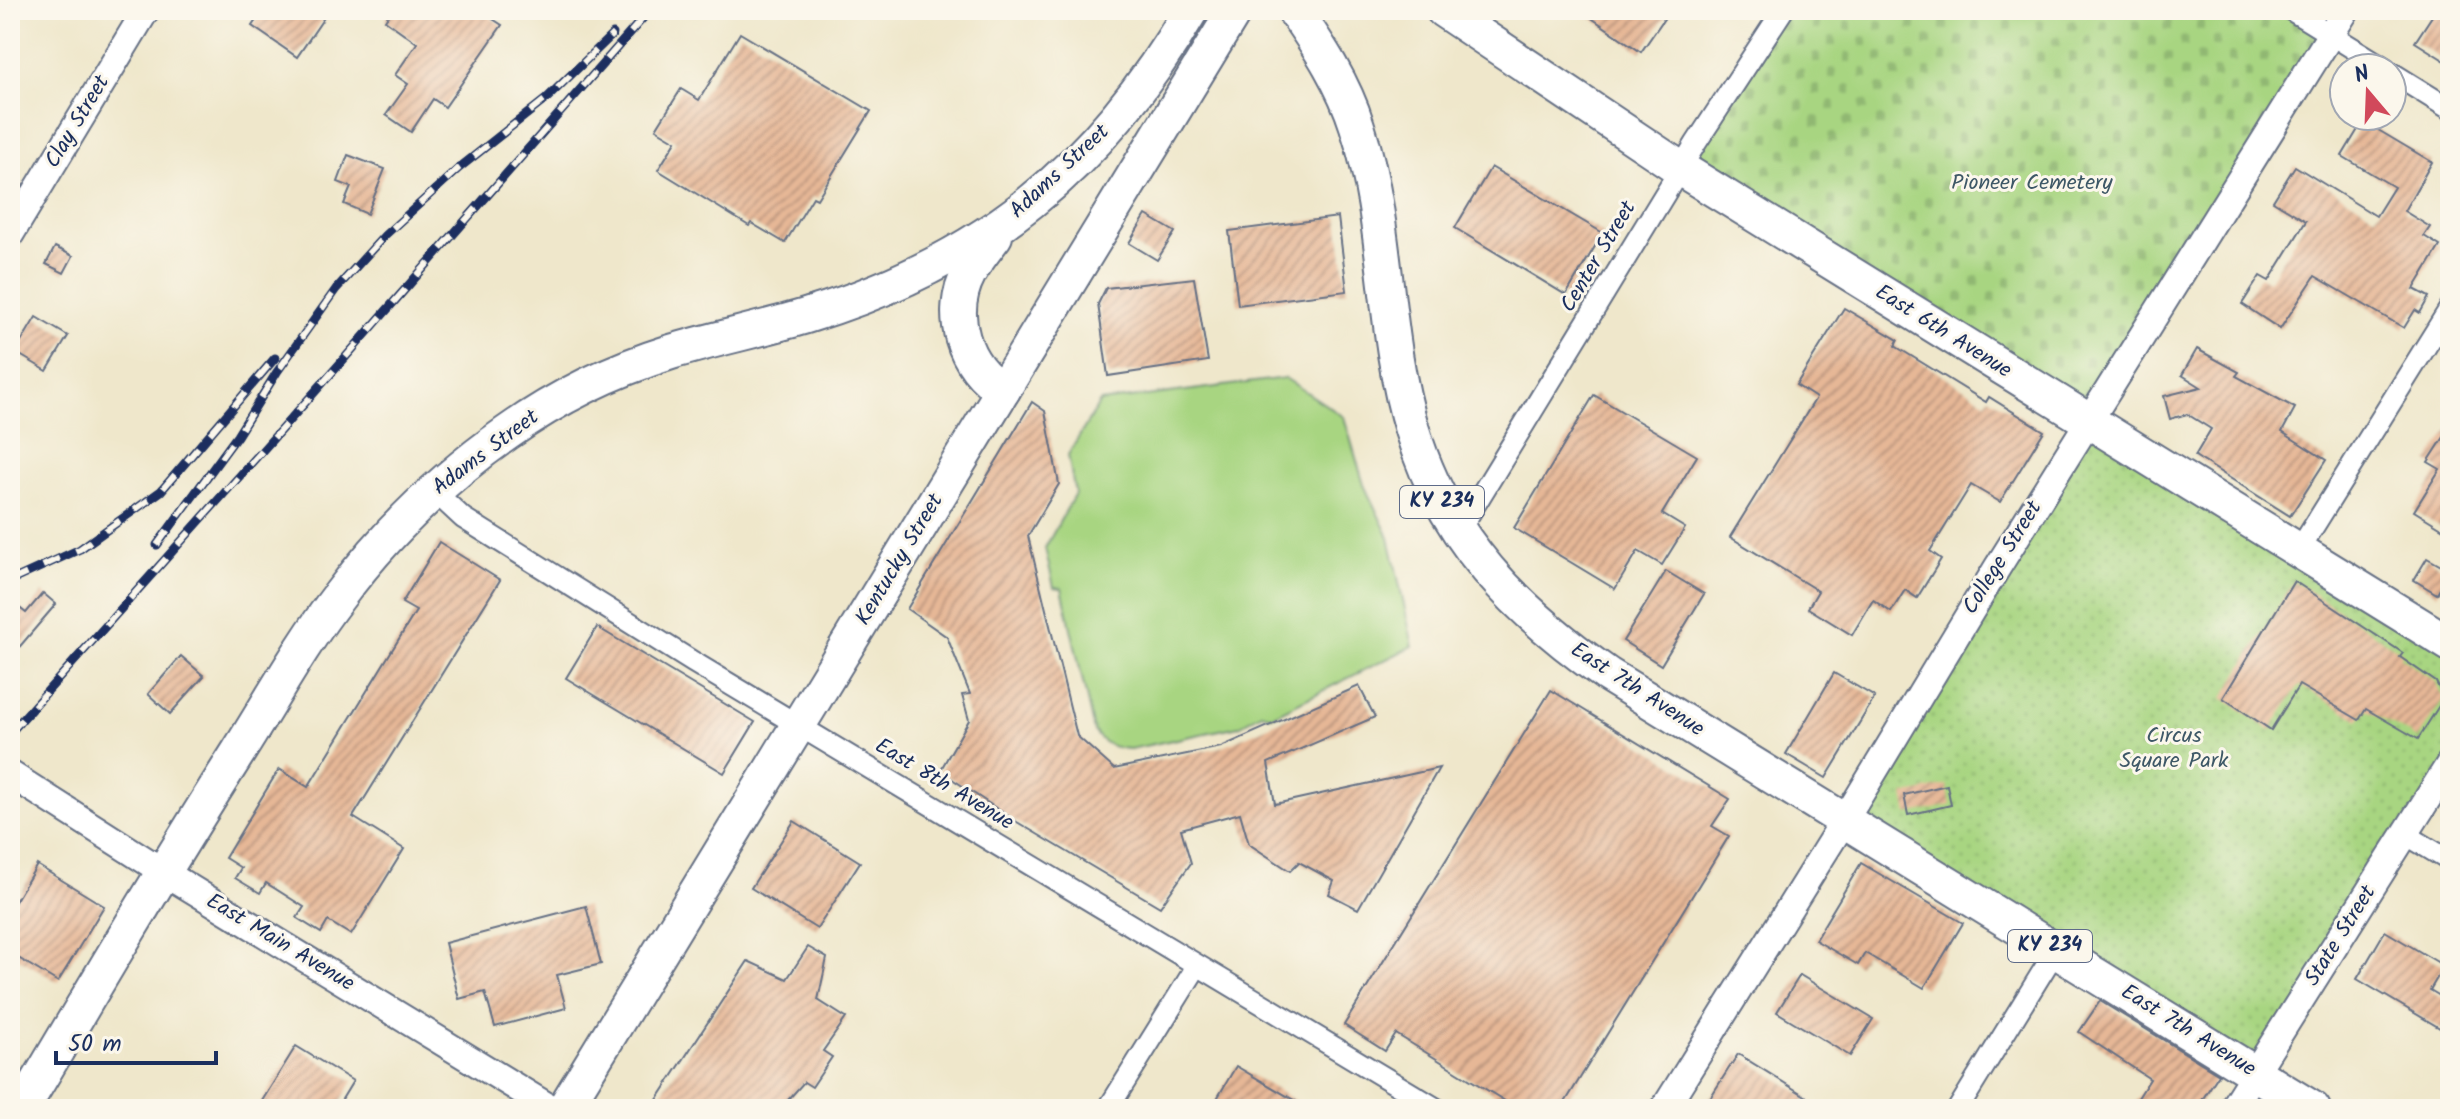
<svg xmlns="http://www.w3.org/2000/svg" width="2460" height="1119" font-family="Kalam,sans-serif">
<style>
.grass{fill:url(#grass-dots);stroke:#628270;stroke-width:2}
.cemetery{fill:url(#cemetery-stones);stroke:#628270;stroke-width:2}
.garden{fill:#a8d581;stroke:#628270;stroke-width:2}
.building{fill:url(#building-hatch)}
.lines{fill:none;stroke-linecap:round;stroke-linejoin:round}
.minor-casing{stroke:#656f84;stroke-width:24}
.tertiary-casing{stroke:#656f84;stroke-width:30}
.primary-casing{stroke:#656f84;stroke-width:38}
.minor{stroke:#fff;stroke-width:20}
.tertiary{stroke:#fff;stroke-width:26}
.primary{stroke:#fff;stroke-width:34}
.rail-casing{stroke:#1b2f5e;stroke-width:9}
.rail{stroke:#fbf7ec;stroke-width:6;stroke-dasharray:18;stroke-linecap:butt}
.labels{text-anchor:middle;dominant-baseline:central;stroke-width:6;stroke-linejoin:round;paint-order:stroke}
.shield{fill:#fbf7ec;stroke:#5e6b89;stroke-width:2}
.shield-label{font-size:20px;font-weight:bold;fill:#1b2f5e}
.street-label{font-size:22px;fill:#1b2f5e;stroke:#fbf7ec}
.park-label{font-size:22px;fill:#3e5867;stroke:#fbf7ec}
</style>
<defs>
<pattern id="grass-dots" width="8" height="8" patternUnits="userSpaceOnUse" patternTransform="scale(2)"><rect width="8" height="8" fill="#a8d581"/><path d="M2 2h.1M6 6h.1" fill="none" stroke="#90b772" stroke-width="1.8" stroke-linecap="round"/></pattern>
<pattern id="cemetery-stones" width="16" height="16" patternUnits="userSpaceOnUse" patternTransform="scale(2)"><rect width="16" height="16" fill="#a8d581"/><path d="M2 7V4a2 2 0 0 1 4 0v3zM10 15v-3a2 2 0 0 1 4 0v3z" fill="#90b772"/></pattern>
<pattern id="building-hatch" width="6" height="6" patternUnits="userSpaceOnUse" patternTransform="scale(2)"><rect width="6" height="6" fill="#e6b796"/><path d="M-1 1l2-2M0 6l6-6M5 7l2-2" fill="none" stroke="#ba957e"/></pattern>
</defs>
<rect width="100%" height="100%" fill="#fbf7ec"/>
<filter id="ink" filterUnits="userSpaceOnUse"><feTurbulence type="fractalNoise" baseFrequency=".0125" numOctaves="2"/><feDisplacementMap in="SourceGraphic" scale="16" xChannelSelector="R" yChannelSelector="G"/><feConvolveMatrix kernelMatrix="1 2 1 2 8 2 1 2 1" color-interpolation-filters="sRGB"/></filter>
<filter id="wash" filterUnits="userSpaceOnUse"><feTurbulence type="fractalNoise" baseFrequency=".006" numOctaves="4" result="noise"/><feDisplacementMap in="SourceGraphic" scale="32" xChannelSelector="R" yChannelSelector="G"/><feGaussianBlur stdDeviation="1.8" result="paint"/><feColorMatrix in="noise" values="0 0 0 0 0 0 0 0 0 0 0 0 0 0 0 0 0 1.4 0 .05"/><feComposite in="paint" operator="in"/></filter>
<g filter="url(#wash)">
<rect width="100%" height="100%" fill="#efe7cb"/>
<polygon class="grass" points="2088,422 2450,644 2450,763 2255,1073 1845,821"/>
<polygon class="cemetery" points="1781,10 2292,10 2331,35 2088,422 1678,167"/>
<path class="garden" d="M1285,378l59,39 20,68 25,52 24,109 -141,70 -10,-3 -23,13 -109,23c-17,-1 -26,-4 -36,-18l-32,-143 -8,-1 -9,-39 30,-54 -7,-39 32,-53z"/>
<g id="blocks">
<g class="building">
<polygon points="263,10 316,10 325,16 297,57 252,26"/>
<polygon points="392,10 479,10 502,25 445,107 433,99 411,132 386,115 408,84 395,75 417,43 385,20"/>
<polygon points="1580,10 1670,10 1641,52"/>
<polygon points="2436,10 2450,10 2450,64 2415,42"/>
<polygon points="740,33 871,111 817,199 813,197 785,243 751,223 749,226 658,170 676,141 656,129 681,89 699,100"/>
<polygon points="2363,121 2432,162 2404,211 2430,227 2424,236 2440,246 2414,289 2429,297 2420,313 2415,310 2404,328 2315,276 2280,329 2242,304 2260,276 2269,281 2306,221 2273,201 2295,166 2376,216 2394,187 2342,156"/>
<polygon points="348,155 385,169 367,214 344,204 351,187 338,182"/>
<polygon points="1491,167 1603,233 1566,295 1455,228"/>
<polygon points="1146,215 1175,232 1157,260 1129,243"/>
<polygon points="1338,217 1347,291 1238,305 1229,231"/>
<polygon points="55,247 73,256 64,273 46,264"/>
<polygon points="1194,278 1208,361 1108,376 1098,304 1106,288"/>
<polygon points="1844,308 1898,340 1895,346 1986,402 1989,397 2044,431 2000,502 1971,485 1930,551 1941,559 1917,598 1905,590 1891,612 1873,600 1852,635 1808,608 1818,591 1730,537 1816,398 1796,385"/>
<polygon points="36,317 68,336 47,371 15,352"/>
<polygon points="2197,349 2239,372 2236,376 2295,408 2282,432 2326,460 2290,516 2195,456 2211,429 2187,414 2170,419 2164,396 2201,387 2182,375"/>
<polygon points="1594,395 1697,456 1662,514 1685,528 1662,565 1638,551 1615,589 1514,528"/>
<polygon points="1032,402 1045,411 1059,484 1028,536 1077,736 1114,769 1221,747 1359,686 1375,717 1268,763 1275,804 1439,768 1358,909 1329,894 1334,881 1299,862 1290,871 1249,844 1240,813 1181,829 1191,863 1160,907 1017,822 940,771 969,720 962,695 970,694 947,637 907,609"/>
<polygon points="2450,428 2450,533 2414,511 2440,469 2428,462"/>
<polygon points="439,542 500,580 353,817 404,849 351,935 328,921 321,933 297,918 304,907 266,883 260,893 235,878 241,868 225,858 279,769 308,787 416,611 402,603"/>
<polygon points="2427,558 2450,571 2437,594 2414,580"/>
<polygon points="1666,571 1704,594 1661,665 1623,641"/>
<polygon points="2294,581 2403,653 2400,657 2436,682 2444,698 2418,739 2366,709 2359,720 2299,685 2271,730 2223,698"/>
<polygon points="43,593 56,604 10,658 10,615 17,606 26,613"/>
<polygon points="597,627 755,722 724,773 566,678"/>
<polygon points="181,656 204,676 170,714 148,694"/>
<polygon points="1834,673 1875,697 1826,778 1786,754"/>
<polygon points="1551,690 1730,799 1712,826 1729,836 1561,1109 1518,1109 1396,1034 1385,1051 1344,1025"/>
<polygon points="1947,785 1951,805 1908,815 1904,795"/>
<polygon points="794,821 860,862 817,929 751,888"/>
<polygon points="1861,863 1963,923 1924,988 1865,953 1858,965 1815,940"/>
<polygon points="37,865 104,906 58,982 10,953 10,910"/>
<polygon points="586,906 601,964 557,975 566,1008 495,1027 485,992 459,999 445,943"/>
<polygon points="2385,931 2444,966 2430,990 2450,1002 2450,1034 2357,979"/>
<polygon points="808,947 827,958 818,1000 846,1018 823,1051 832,1057 812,1087 804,1082 780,1109 651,1109 748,961 787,979"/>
<polygon points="1800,975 1873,1019 1850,1056 1777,1012"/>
<polygon points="2100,1001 2219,1074 2196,1109 2131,1109 2150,1079 2079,1032"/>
<polygon points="296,1046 353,1081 336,1109 257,1109"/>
<polygon points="1738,1054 1807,1097 1799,1109 1703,1109"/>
<polygon points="1236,1066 1309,1109 1211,1109"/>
</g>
</g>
</g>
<g filter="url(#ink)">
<use href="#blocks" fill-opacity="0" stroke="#656f84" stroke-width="2"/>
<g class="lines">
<g class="minor-casing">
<g id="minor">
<polyline points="2291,10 2385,68"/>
<polyline points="2392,73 2450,109"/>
<polyline points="434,491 463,518 693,662 1437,1109"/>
<polyline points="1459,531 1696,143 1783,10"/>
<polyline points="2299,550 2450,308"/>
<polyline points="2405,834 2450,861"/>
<polyline points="1108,1109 1197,966"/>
<polyline points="1958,1109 2056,950"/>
</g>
</g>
<g class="tertiary-casing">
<g id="tertiary">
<polyline points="10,235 146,10"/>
<polyline points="10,774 162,871 552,1109"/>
<polyline points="1664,1109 1855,803 1997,568 2346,10"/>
<polyline points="2232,1109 2450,763"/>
</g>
</g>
<g class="primary-casing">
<g id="primary">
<path d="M1294,10c25,36 50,74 63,116 32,98 25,206 55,304 33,110 105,181 196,245l705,434"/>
<polyline points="1443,10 1681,169 2450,644"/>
<path d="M995,236c-9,12 -19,24 -26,37 -22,41 -6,94 34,117"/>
<path d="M22,1109c71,-120 142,-240 217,-358 33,-52 63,-107 100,-155 47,-63 104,-118 168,-163 49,-35 106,-63 164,-81 46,-14 93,-23 138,-37 174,-53 291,-148 382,-305"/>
<polyline points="564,1109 1235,10"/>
</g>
</g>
<use href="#minor" class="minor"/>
<use href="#tertiary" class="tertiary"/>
<use href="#primary" class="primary"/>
<g class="rail-casing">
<g id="rail">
<polyline points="157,545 237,436 277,372 336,289 385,235 459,168 546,99 613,34"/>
<polyline points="10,581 80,549 161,491 275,358"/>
<polyline points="10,733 329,376 650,10"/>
</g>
</g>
<use href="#rail" class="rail"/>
</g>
</g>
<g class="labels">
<g class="shield">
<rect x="1400" y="486" width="84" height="32" rx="6"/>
<rect x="2008" y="930" width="84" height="32" rx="6"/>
</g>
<g class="shield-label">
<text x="1442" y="502">KY 234</text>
<text x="2050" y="946">KY 234</text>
</g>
<g class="street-label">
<text transform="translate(78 122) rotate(-59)">Clay Street</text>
<text transform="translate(1060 172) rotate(-43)">Adams Street</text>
<text transform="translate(1599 257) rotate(-59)">Center Street</text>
<text transform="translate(1943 332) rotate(32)">East 6th Avenue</text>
<text transform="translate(486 453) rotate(-37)">Adams Street</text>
<text transform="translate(2003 558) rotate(-58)">College Street</text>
<text transform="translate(900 560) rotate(-59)">Kentucky Street</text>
<text transform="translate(1637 690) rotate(33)">East 7th Avenue</text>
<text transform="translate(944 785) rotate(31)">East 8th Avenue</text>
<text transform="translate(2341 936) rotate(-58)">State Street</text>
<text transform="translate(280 943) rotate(31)">East Main Avenue</text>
<text transform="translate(2188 1031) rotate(32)">East 7th Avenue</text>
</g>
<g class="park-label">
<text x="2032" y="183">Pioneer Cemetery</text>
<text x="2174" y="736">Circus<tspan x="2174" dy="25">Square Park</tspan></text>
</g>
</g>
<rect width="2460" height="1119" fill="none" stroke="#fbf7ec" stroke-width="40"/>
<g transform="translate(2368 92) rotate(341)"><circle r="38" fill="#fbf7ec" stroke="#a1a7b3" stroke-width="2"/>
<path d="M0-6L14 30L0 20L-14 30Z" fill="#d1495b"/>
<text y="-12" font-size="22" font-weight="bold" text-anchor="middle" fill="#1b2f5e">N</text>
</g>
<path d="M56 1051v12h160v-12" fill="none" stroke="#1b2f5e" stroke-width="4"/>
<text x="68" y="1051" font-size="24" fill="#1b2f5e" stroke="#fbf7ec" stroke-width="6" paint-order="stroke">50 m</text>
</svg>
